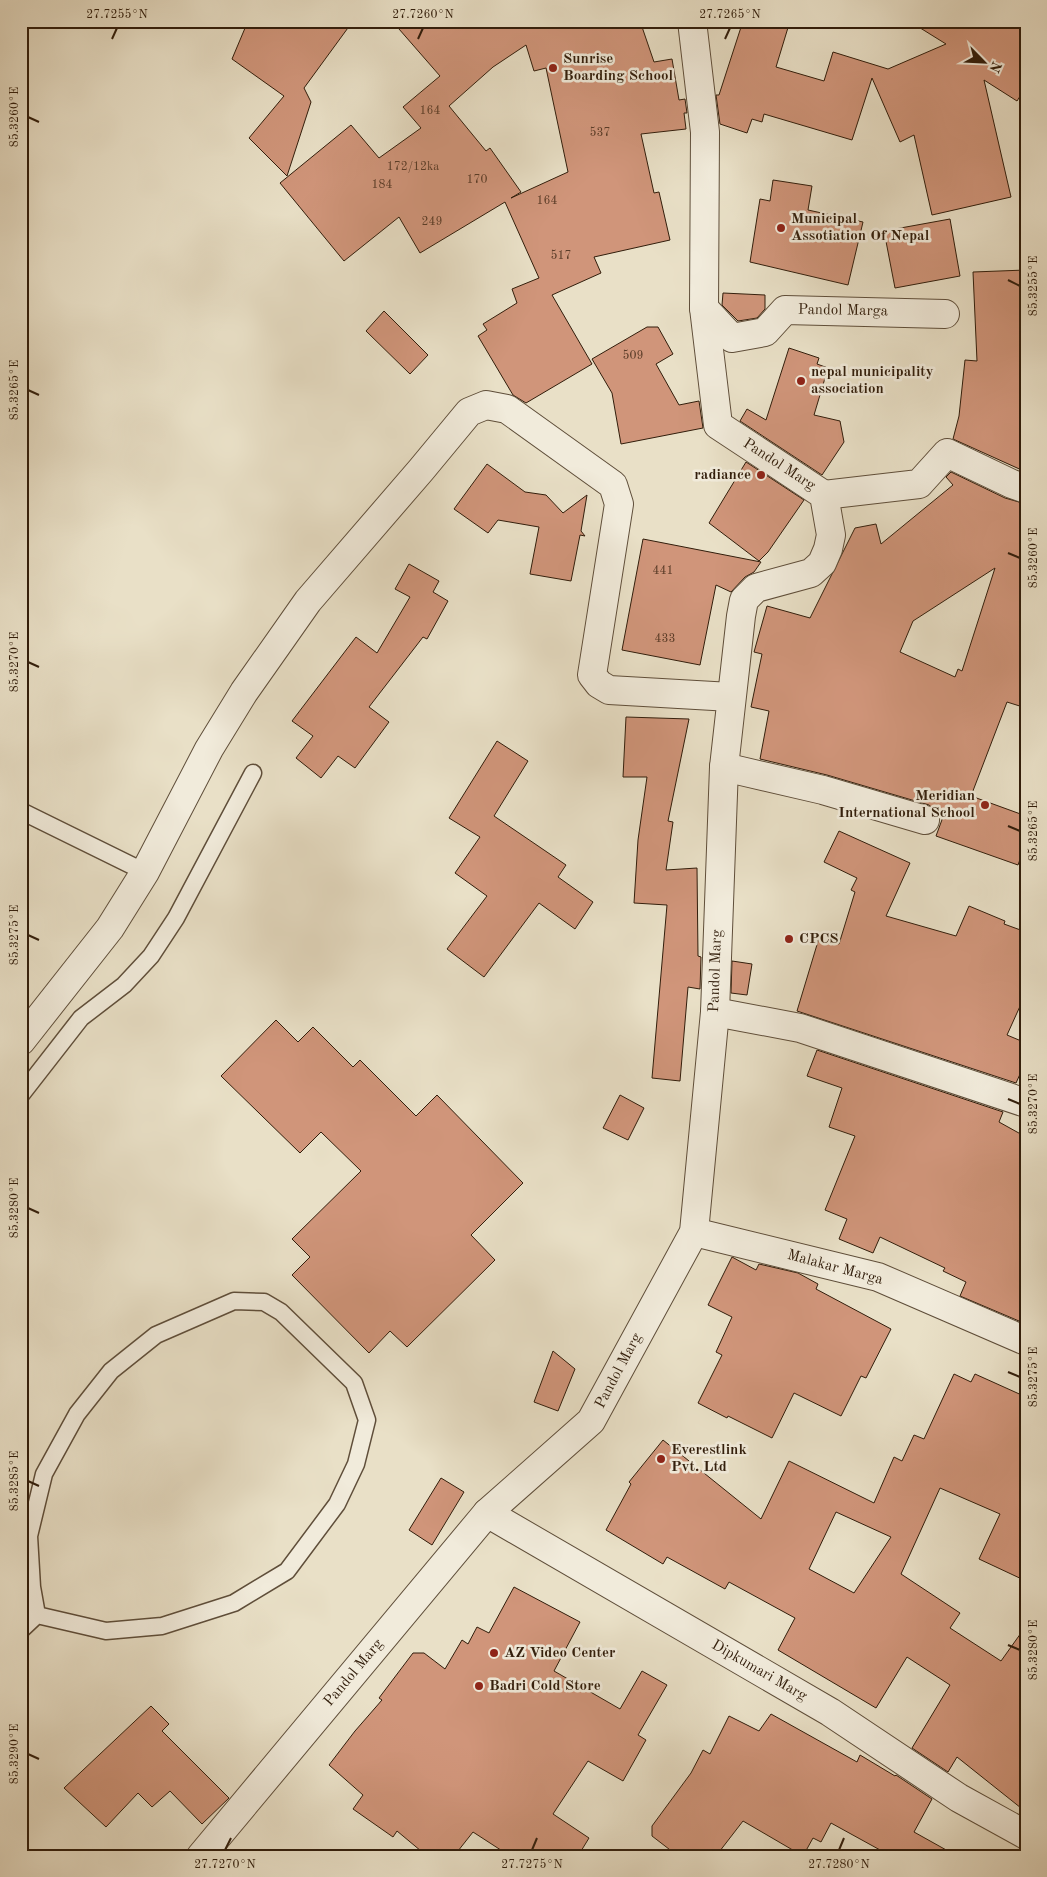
<svg xmlns="http://www.w3.org/2000/svg" width="1047" height="1877" font-family="'Old Standard TT',serif">
<style>
.building{fill:#d0957a;stroke:#311d0b;fill-rule:evenodd}
.lines{fill:none;stroke-linecap:round;stroke-linejoin:round}
.service-casing{stroke:#5f4e3a;stroke-width:19}
.minor-casing{stroke:#5f4e3a;stroke-width:30}
.tertiary-casing{stroke:#5f4e3a;stroke-width:30}
.service{stroke:#f1ebdb;stroke-width:16}
.minor{stroke:#f1ebdb;stroke-width:28}
.tertiary{stroke:#f1ebdb;stroke-width:28}
.ticks{fill:none;stroke:#311d0b;stroke-width:2}
.poi-dot{fill:#8f2418;stroke:#f1ebdb;stroke-width:2}
.labels{text-anchor:middle;dominant-baseline:central;stroke-width:5;stroke-linejoin:round;paint-order:stroke}
.number-label{font-size:12px;fill:#593b27}
.poi-label{font-size:15px;font-weight:bold;fill:#311d0b;stroke:#f1ebdb;text-anchor:start}
.street-label{font-size:15px;fill:#311d0b;stroke:#f1ebdb}
.neatline{fill:none;stroke:#311d0b;stroke-width:2}
.ticks-label{font-size:12px;text-anchor:middle;fill:#311d0b}
</style>
<rect width="100%" height="100%" fill="#e9e0c7"/>
<filter id="stains"><feTurbulence type="fractalNoise" baseFrequency=".004" numOctaves="4"/><feColorMatrix values="0 0 0 0 .2 0 0 0 0 .09 0 0 0 0 .02 0 0 0 .5 -.17"/></filter>
<radialGradient id="worn" r=".72"><stop offset=".6" stop-color="#630" stop-opacity="0"/><stop offset="1" stop-color="#630" stop-opacity=".3"/></radialGradient>
<g class="building">
<polygon points="248,21 353,21 304,88 311,102 287,176 249,138 284,96 232,59"/>
<path d="M392,21h248l14,41 18,-3 7,41 6,-1 2,14h-3l2,16 -45,5 13,59 5,-1 11,48 -76,17 7,16 -49,22 40,69 -66,39 -13,-8 -35,-59 9,-6 -4,-6 34,-21 -5,-14 27,-11 -34,-76 -85,51 -21,-36 -55,44 -64,-78 71,-58 28,33 42,-30 -18,-21 37,-31zM526,45l8,26 12,-3 22,104 -57,26 10,-6 -31,-44 -4,3 -37,-45 44,-39z"/>
<polygon points="743,21 790,21 776,67 824,81 833,52 888,69 946,44 909,21 1026,21 1026,87 1017,101 984,80 1011,197 932,215 914,135 900,142 872,78 852,140 764,114 762,122 752,119 747,133 720,124 716,95 719,95"/>
<polygon points="773,180 812,186 808,210 863,222 848,285 750,262 760,199 770,201"/>
<polygon points="950,219 960,276 895,288 884,231"/>
<polygon points="1026,270 1026,472 953,439 959,416 965,360 977,361 973,272"/>
<polygon points="723,293 765,295 765,309 757,318 738,321 722,305"/>
<polygon points="384,311 428,355 410,374 366,331"/>
<polygon points="647,327 658,327 673,354 656,364 679,405 699,401 703,428 621,444 612,393 592,359"/>
<polygon points="789,348 819,358 817,364 828,368 814,415 840,421 844,442 822,475 740,421 747,409 766,420"/>
<polygon points="746,462 804,500 768,552 759,561 709,523"/>
<polygon points="487,464 525,492 546,495 563,513 587,495 581,531 585,536 580,535 571,581 530,574 539,527 498,520 488,533 454,509"/>
<path d="M951,472l54,26 21,6v204l-19,-6 -36,94 55,20v27l-8,22 -82,-29 7,-19 -14,-12 -102,-30 -67,-16 9,-48 -18,-4 11,-53 -8,-2 13,-46 43,12 45,-90 21,-4 5,20 72,-59 -7,-8zM995,568l-33,103 -4,-2 -3,8 -55,-25 13,-31z"/>
<polygon points="643,539 761,562 754,572 745,577 731,592 716,585 700,665 622,650"/>
<polygon points="409,564 439,581 433,592 448,601 427,639 423,637 369,707 389,722 355,768 338,756 321,778 296,758 313,736 292,721 356,637 377,653 410,597 395,589"/>
<polygon points="626,717 689,719 668,821 673,822 666,870 697,868 698,956 701,957 700,989 688,987 680,1081 652,1078 667,905 634,903 638,840 647,777 623,777"/>
<polygon points="497,741 528,761 494,816 566,865 558,877 593,902 575,929 539,903 484,977 447,949 487,896 455,873 480,837 449,818"/>
<polygon points="839,831 910,863 886,916 956,936 969,906 1005,921 1004,924 1026,932 1026,993 1007,1035 1026,1043 1026,1061 1016,1083 797,1011 819,938 839,944 855,892 851,890 857,878 824,862"/>
<polygon points="732,961 752,964 747,995 731,993"/>
<polygon points="276,1020 298,1042 313,1027 353,1067 360,1060 416,1116 437,1095 523,1183 471,1235 495,1260 407,1347 390,1331 369,1353 292,1275 310,1257 292,1239 361,1171 321,1132 300,1153 221,1076"/>
<polygon points="817,1050 1003,1112 999,1122 1026,1137 1026,1324 960,1296 966,1282 943,1271 945,1268 880,1237 873,1253 839,1239 847,1219 825,1210 855,1136 829,1127 842,1088 807,1076"/>
<polygon points="620,1095 644,1108 628,1140 603,1128"/>
<polygon points="732,1257 756,1270 759,1264 798,1273 818,1284 816,1289 891,1329 866,1378 861,1376 841,1416 794,1393 772,1438 728,1416 727,1418 698,1403 722,1355 716,1352 732,1317 708,1305"/>
<polygon points="553,1351 575,1369 558,1411 534,1402"/>
<path d="M954,1374l17,8 4,-8 51,23v184l-47,-22 21,-45 -60,-26 -39,86 59,39 -10,15 51,33 25,-35v186l-69,-55 -9,15 -36,-24 38,-63 -43,-28 -31,51 -98,-58 17,-32 -66,-36 -4,7 -58,-32 -4,7 -57,-34 25,-46 -2,-2 34,-42 98,79 28,-58 85,42 20,-46 8,4 12,-26 10,4zM836,1512l55,25 -37,56 -45,-24z"/>
<polygon points="441,1478 464,1492 432,1545 409,1530"/>
<polygon points="514,1587 580,1622 554,1671 620,1709 642,1671 667,1685 638,1735 646,1740 623,1781 588,1761 553,1814 589,1838 578,1856 510,1856 473,1832 454,1856 427,1856 397,1831 393,1837 353,1809 363,1795 329,1765 355,1731 382,1700 379,1698 413,1653 424,1653 445,1669 462,1640 468,1644 477,1627 489,1633"/>
<polygon points="151,1706 169,1724 162,1731 229,1798 202,1824 170,1791 152,1807 138,1793 106,1827 64,1788"/>
<polygon points="771,1714 857,1762 860,1755 895,1776 896,1775 932,1799 914,1832 957,1856 891,1856 831,1823 821,1842 813,1838 803,1856 743,1821 716,1856 678,1856 652,1836 652,1826 691,1773 703,1750 710,1754 729,1716 759,1731"/>
</g>
<g class="lines">
<g class="service-casing">
<g id="service">
<polyline points="21,811 145,872"/>
<polyline points="21,1095 81,1018 124,985 151,956 176,918 253,773"/>
<polyline points="21,1630 37,1615 32,1587 29,1536 44,1474 77,1414 111,1371 156,1335 234,1301 264,1302 281,1312 354,1383 367,1420 356,1464 337,1504 287,1571 234,1603 162,1626 106,1631 37,1615"/>
</g>
</g>
<g class="minor-casing">
<g id="minor">
<polyline points="704,308 732,338 765,332 785,310 945,314"/>
<polyline points="824,495 919,484 947,453 1012,484 1026,489"/>
<polyline points="724,767 823,790 925,820"/>
<polyline points="715,1012 800,1028 1026,1103"/>
<polyline points="694,1232 878,1277 1026,1341"/>
</g>
</g>
<g class="tertiary-casing">
<g id="tertiary">
<polyline points="21,1041 110,928 145,872 209,749 244,692 308,601 421,470 469,412 486,405 507,409 613,485 619,504 592,675 599,684 609,690 731,697"/>
<polyline points="487,1513 830,1712 959,1798 1026,1835"/>
<polyline points="201,1856 487,1513 591,1421 694,1232 715,1012 724,767 741,616 744,600 756,588 811,573 822,563 828,549 831,535 824,495 718,425 704,308 705,132 692,21"/>
</g>
</g>
<use href="#service" class="service"/>
<use href="#minor" class="minor"/>
<use href="#tertiary" class="tertiary"/>
</g>
<path class="ticks" d="M112,39l5,-11M418,39l5,-11M725,39l5,-11M28,117l11,5M1008,280l12,6M28,390l11,5M1008,553l12,5M28,662l11,5M1008,826l12,5M28,935l11,5M1008,1099l12,5M28,1208l11,5M1008,1372l12,5M28,1481l11,5M1008,1645l12,5M28,1754l11,5M225,1850l6,-12M532,1850l5,-12M839,1850l5,-12"/>
<g class="poi-dot">
<circle cx="553" cy="68" r="5"/>
<circle cx="781" cy="228" r="5"/>
<circle cx="801" cy="381" r="5"/>
<circle cx="761" cy="475" r="5"/>
<circle cx="985" cy="805" r="5"/>
<circle cx="789" cy="939" r="5"/>
<circle cx="661" cy="1459" r="5"/>
<circle cx="494" cy="1653" r="5"/>
<circle cx="479" cy="1686" r="5"/>
</g>
<g class="labels">
<g class="number-label">
<text x="430" y="111">164</text>
<text x="600" y="133">537</text>
<text x="413" y="167">172/12ka</text>
<text x="477" y="180">170</text>
<text x="382" y="185">184</text>
<text x="547" y="201">164</text>
<text x="432" y="222">249</text>
<text x="561" y="256">517</text>
<text x="633" y="356">509</text>
<text x="663" y="571">441</text>
<text x="665" y="639">433</text>
</g>
<g class="poi-label">
<text x="563" y="59">Sunrise<tspan x="563" dy="17">Boarding School</tspan></text>
<text x="791" y="219">Municipal<tspan x="791" dy="17">Assotiation Of Nepal</tspan></text>
<text x="811" y="372">nepal municipality<tspan x="811" dy="17">association</tspan></text>
<text x="751" y="475" text-anchor="end">radiance</text>
<text x="975" y="796" text-anchor="end">Meridian<tspan x="975" dy="17">International School</tspan></text>
<text x="799" y="939">CPCS</text>
<text x="671" y="1450">Everestlink<tspan x="671" dy="17">Pvt. Ltd</tspan></text>
<text x="504" y="1653">AZ Video Center</text>
<text x="489" y="1686">Badri Cold Store</text>
</g>
<g class="street-label">
<text transform="translate(843 311) rotate(1)">Pandol Marga</text>
<text transform="translate(779 465) rotate(33)">Pandol Marg</text>
<text transform="translate(716 971) rotate(-88)">Pandol Marg</text>
<text transform="translate(835 1268) rotate(15)">Malakar Marga</text>
<text transform="translate(619 1371) rotate(-62)">Pandol Marg</text>
<text transform="translate(759 1671) rotate(30)">Dipkumari Marg</text>
<text transform="translate(354 1673) rotate(-50)">Pandol Marg</text>
</g>
</g>
<rect width="1047" height="1877" fill="none" stroke="#e9e0c7" stroke-width="55"/>
<g transform="translate(984 62) rotate(114)" stroke="#f1ebdb" stroke-width="4" paint-order="stroke">
<path d="M0-4L9 19L0 12L-9 19Z" fill="#311d0b"/>
<text y="-8" font-size="14" font-weight="bold" text-anchor="middle" fill="#311d0b">N</text>
</g>
<rect x="28" y="28" width="992" height="1822" class="neatline"/>
<g class="ticks-label">
<text x="117" y="18">27.7255°N</text>
<text x="423" y="18">27.7260°N</text>
<text x="730" y="18">27.7265°N</text>
<text transform="translate(14 117) rotate(-90)" y="4">85.3260°E</text>
<text transform="translate(1033 286) rotate(-90)" y="4">85.3255°E</text>
<text transform="translate(14 390) rotate(-90)" y="4">85.3265°E</text>
<text transform="translate(1033 558) rotate(-90)" y="4">85.3260°E</text>
<text transform="translate(14 662) rotate(-90)" y="4">85.3270°E</text>
<text transform="translate(1033 831) rotate(-90)" y="4">85.3265°E</text>
<text transform="translate(14 935) rotate(-90)" y="4">85.3275°E</text>
<text transform="translate(1033 1104) rotate(-90)" y="4">85.3270°E</text>
<text transform="translate(14 1208) rotate(-90)" y="4">85.3280°E</text>
<text transform="translate(1033 1377) rotate(-90)" y="4">85.3275°E</text>
<text transform="translate(14 1481) rotate(-90)" y="4">85.3285°E</text>
<text transform="translate(1033 1650) rotate(-90)" y="4">85.3280°E</text>
<text transform="translate(14 1754) rotate(-90)" y="4">85.3290°E</text>
<text x="225" y="1868">27.7270°N</text>
<text x="532" y="1868">27.7275°N</text>
<text x="839" y="1868">27.7280°N</text>
</g>
<rect width="100%" height="100%" filter="url(#stains)"/>
<rect width="100%" height="100%" fill="url(#worn)"/>
</svg>
